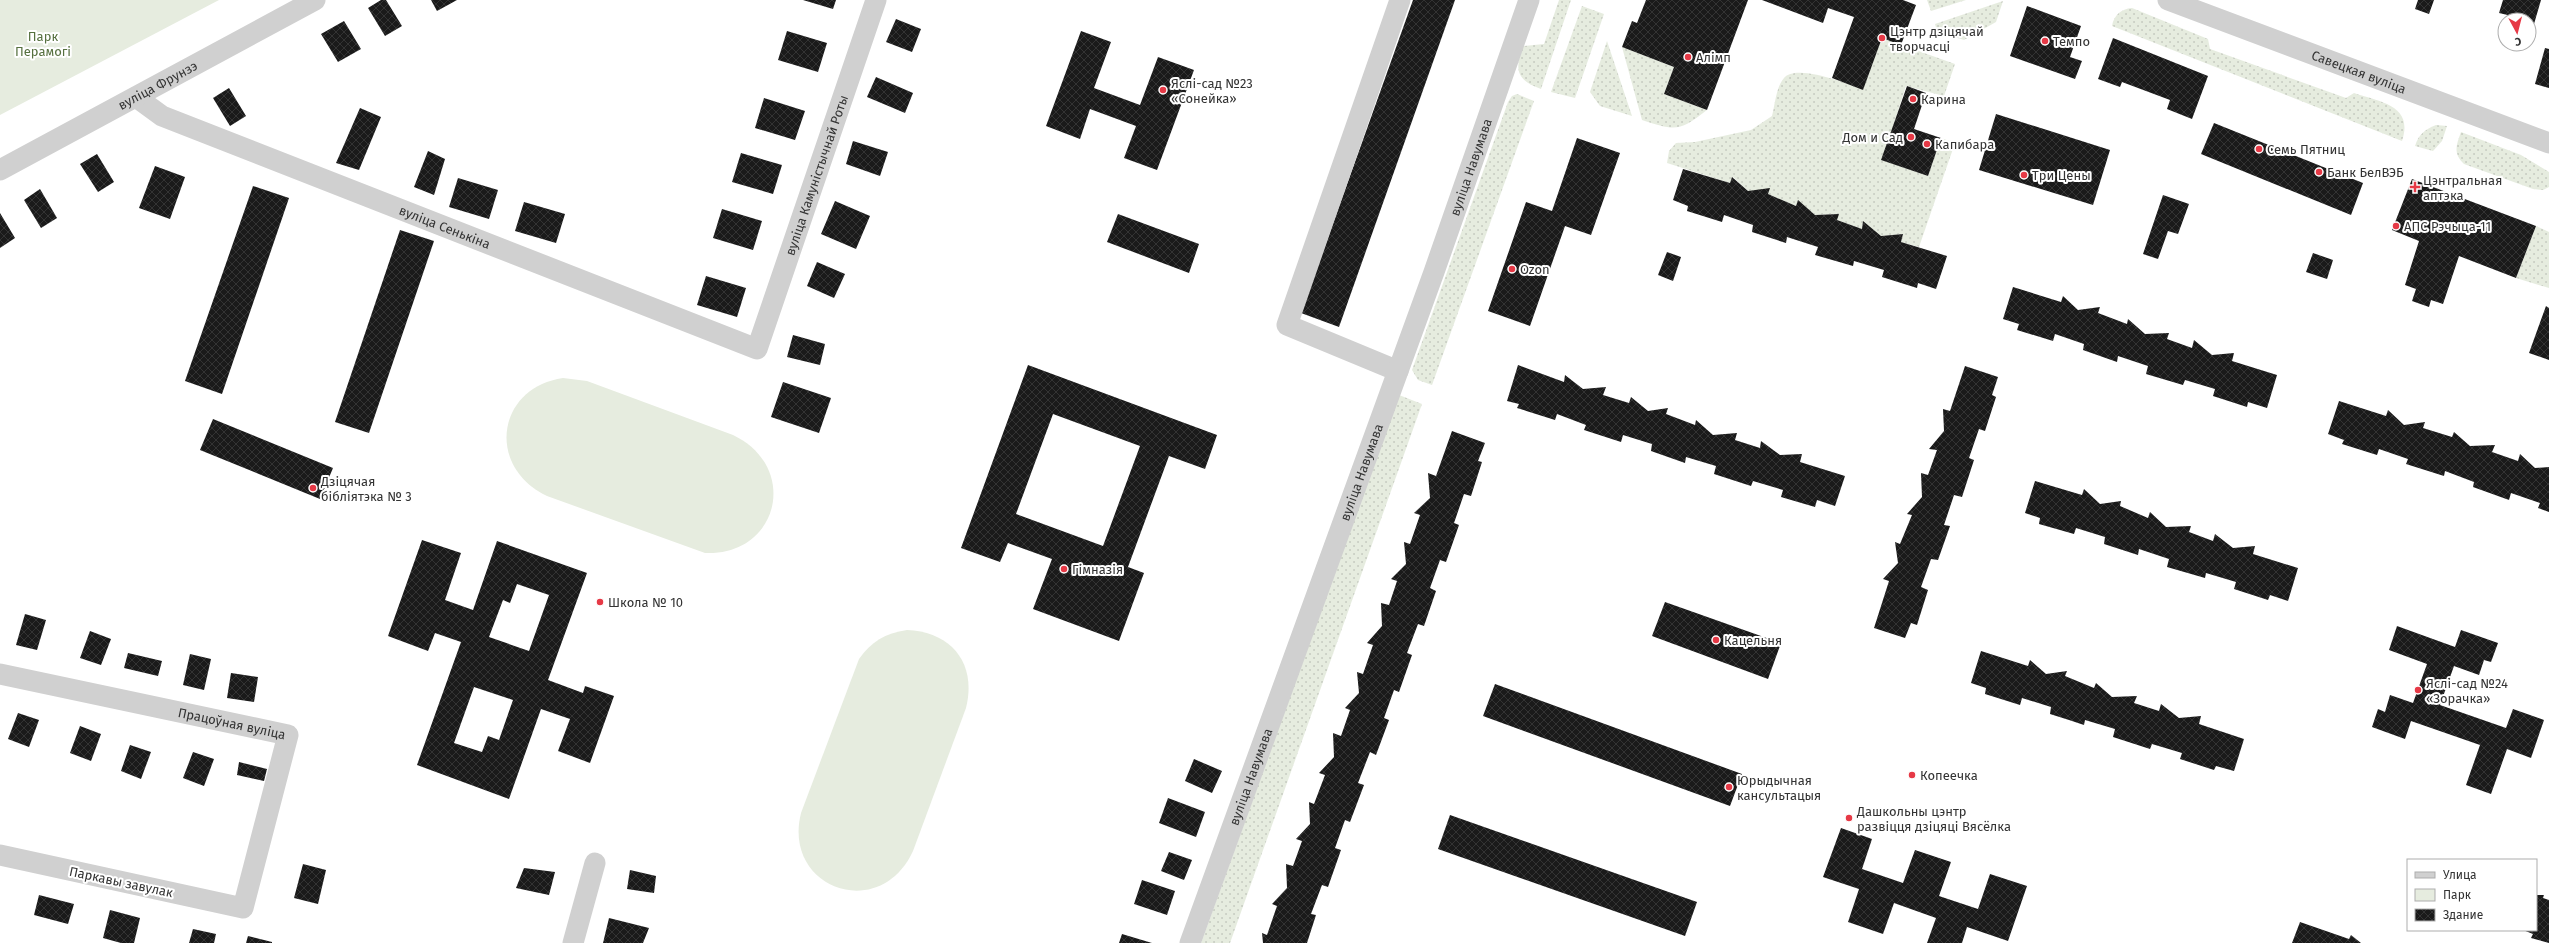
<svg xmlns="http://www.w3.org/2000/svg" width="2549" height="943" font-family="'Fira Sans',sans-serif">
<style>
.grass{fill:url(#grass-dots)}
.park{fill:#e6ecdf}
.building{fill:url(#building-cross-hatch);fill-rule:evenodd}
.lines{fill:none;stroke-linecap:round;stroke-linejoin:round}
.minor{stroke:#d0d0d0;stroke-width:21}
.poi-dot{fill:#e63946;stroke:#fff;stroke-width:1.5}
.labels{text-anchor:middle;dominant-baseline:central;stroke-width:4;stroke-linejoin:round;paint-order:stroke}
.poi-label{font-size:13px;fill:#333;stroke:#fff;text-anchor:start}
.park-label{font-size:13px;fill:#56703f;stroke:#fff}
.street-label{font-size:13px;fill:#333;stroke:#fff}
</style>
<defs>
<pattern id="grass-dots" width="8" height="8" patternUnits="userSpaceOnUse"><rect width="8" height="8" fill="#e6ecdf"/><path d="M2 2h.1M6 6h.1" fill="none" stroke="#c6cbc0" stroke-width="1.8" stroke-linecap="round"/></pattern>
<pattern id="building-cross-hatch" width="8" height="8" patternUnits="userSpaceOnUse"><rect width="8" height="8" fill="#1a1a1a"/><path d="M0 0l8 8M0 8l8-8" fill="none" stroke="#333"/></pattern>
</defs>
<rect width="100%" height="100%" fill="#fff"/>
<g class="grass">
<path d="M1559,0h12l-30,89c-26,-9 -26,-21 -18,-43l21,-2z"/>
<polygon points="1927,0 1966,0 1931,11"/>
<polygon points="2003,1 1996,22 1964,40 1937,31 1935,24"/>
<polygon points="1582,6 1604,14 1575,98 1551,92"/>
<path d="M2132,8l76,31 2,10 136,49 8,-5c26,9 60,12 48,48l-290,-115c2,-11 9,-17 20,-18z"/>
<path d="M1882,38l73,26 -11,32 -38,-10 -24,74 46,16 13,-38 14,5 -36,104 -18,-5 2,-8 -22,2 -18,-14 -1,7 -25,-9 1,-6 -23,1 -17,-14 -2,5 -28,-12 -20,-3 -15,-14 -3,6 -63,-20 2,-12 7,-8 19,-1 56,-12 21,-14c3,-11 4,-29 12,-38 12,-15 64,6 79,11z"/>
<polygon points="1607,41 1632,116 1600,106 1590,92"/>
<path d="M1622,47l52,20 -10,27 43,16c-28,22 -31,21 -65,10z"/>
<polygon points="1517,94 1534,101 1432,385 1418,380 1412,370 1508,102 1512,96"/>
<path d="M2436,125l11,1 -5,15 -9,10 -18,-5c4,-12 9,-16 21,-21z"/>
<path d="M2461,132l60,23 28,17v15l-6,3 -10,-1 -69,-25c-11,-11 -8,-18 -3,-32z"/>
<polygon points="2536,226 2549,232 2549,288 2516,278"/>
<polygon points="1399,395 1422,404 1230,943 1201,943"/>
</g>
<g class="park">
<polygon points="0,0 219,0 0,115"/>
<path d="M563,378l24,3 146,54c67,32 46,121 -28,118l-158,-57c-61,-29 -51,-108 16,-118z"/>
<path d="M907,630c45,2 70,34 59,78l-53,143c-33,72 -131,38 -112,-38l58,-154c12,-17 26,-26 48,-29z"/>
</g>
<g class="building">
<polygon points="381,0 386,0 402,26 385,36 368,8"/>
<polygon points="431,0 457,0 437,11"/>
<polygon points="803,0 836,0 833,9"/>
<polygon points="1413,0 1455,0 1339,327 1301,313"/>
<polygon points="1646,0 1748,0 1707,110 1664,94 1674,67 1622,47 1632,21 1637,23"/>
<polygon points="1762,0 1903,0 1916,5 1901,45 1882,38 1863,90 1832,78 1854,17 1828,8 1823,23"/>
<polygon points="2418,0 2434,0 2429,14 2415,9"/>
<polygon points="2503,0 2541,0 2534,24 2529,20 2499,13"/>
<polygon points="2027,6 2081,26 2070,57 2082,61 2075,79 2010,56"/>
<polygon points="896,19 921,29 912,52 886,42"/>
<polygon points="344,21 361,49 338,62 321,34"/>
<polygon points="787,31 827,43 818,72 778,60"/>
<polygon points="1081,31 1111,42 1094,88 1140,105 1158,57 1194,70 1157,170 1124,158 1136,126 1090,109 1080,139 1046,126"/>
<polygon points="2113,38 2208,76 2192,119 2167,109 2170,100 2122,82 2120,87 2098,79"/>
<polygon points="2545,48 2549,49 2549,88 2535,84"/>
<polygon points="876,77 913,93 905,113 867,97"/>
<polygon points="1907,86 1926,93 1914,129 1941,138 1928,176 1881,160"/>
<polygon points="229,88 246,116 230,126 213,98"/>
<polygon points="764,98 805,111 795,140 755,128"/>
<polygon points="360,108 381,117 359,170 336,163"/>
<polygon points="1996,114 2110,150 2093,205 1979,170"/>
<polygon points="2214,123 2363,183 2351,215 2201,154"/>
<polygon points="1577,138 1620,153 1591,235 1565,226 1530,326 1488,311 1526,202 1552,211"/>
<polygon points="853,141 888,152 880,176 846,164"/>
<polygon points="428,151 445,159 434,195 414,187"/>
<polygon points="741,153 782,165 773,194 732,182"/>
<polygon points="97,154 114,182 98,192 80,164"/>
<polygon points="155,166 185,177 170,219 139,208"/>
<polygon points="1683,169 1730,183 1732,177 1748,191 1770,188 1768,194 1796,206 1798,200 1815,215 1839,214 1837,220 1862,229 1863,221 1881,236 1903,234 1901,242 1947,256 1936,289 1918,283 1917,288 1882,277 1884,270 1854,261 1853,266 1815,255 1818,247 1787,237 1786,243 1752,232 1753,225 1724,215 1722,222 1687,211 1688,206 1673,200"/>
<polygon points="458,178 498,190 489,219 449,207"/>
<polygon points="2412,179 2536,226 2516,278 2459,256 2443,304 2431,300 2429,307 2412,301 2416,289 2405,285 2419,241 2392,230"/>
<polygon points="253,186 289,198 222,394 185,381"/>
<polygon points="40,189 57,218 41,228 24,200"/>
<polygon points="2163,195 2189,204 2178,234 2168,231 2158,259 2143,254"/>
<polygon points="835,201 870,216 856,249 821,234"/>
<polygon points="524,202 565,214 556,243 515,231"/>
<polygon points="722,209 762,221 753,250 713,238"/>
<polygon points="0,213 15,238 0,248"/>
<polygon points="1118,214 1199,244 1189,273 1107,242"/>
<polygon points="400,230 434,241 369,433 335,422"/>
<polygon points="1667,252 1681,257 1673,281 1658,275"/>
<polygon points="2313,253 2333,260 2327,279 2306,272"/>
<polygon points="817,262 845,274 834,298 807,286"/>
<polygon points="706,276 746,288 737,317 697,305"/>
<polygon points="2013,287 2061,302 2063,296 2078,310 2100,307 2098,313 2127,324 2128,319 2145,334 2169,333 2167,339 2192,348 2194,340 2212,355 2234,353 2232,361 2277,375 2267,408 2248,402 2247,407 2213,396 2215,389 2185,380 2183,385 2146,374 2148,366 2118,356 2117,362 2083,350 2084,344 2055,334 2053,341 2017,330 2019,324 2003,319"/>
<polygon points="2546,306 2549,308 2549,360 2529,353"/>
<polygon points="793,335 825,344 820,365 787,357"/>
<path d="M1028,365l189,70 -12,34 -36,-13 -41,111 16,6 -25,68 -86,-32 19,-50 -44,-16 -8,19 -39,-14zM1053,414l87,32 -37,100 -87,-32z"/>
<polygon points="1518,365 1564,382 1565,375 1583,389 1606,387 1603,395 1629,403 1631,397 1648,411 1668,408 1666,414 1695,425 1696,420 1713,435 1737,433 1735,440 1760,448 1761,441 1780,455 1802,454 1800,462 1845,476 1835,506 1817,500 1815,507 1781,497 1783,490 1753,481 1751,486 1714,474 1716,466 1686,457 1685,463 1651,451 1652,444 1623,435 1621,442 1584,430 1586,425 1557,414 1555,420 1517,408 1519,404 1507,401"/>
<polygon points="1965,366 1998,377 1992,395 1996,397 1985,431 1979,429 1969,458 1974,460 1962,497 1954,495 1944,525 1950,526 1938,560 1931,559 1921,587 1928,590 1917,625 1911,623 1905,638 1874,628 1889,581 1883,579 1898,563 1895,542 1900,544 1912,515 1907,514 1922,497 1921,473 1928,475 1937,450 1929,449 1944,431 1943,409 1950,411"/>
<polygon points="783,382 831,398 819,433 771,417"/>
<polygon points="2339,401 2386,416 2388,410 2404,425 2425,422 2423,428 2452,437 2454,432 2470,446 2495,445 2492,452 2518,461 2520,454 2535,468 2549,467 2549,512 2538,508 2540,503 2511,493 2509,500 2473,487 2474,482 2445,471 2444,476 2406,464 2408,459 2379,449 2377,455 2342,444 2344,440 2328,434"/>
<polygon points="213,419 333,468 320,499 200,450"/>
<polygon points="1452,431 1485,443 1478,461 1482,462 1471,496 1464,494 1454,523 1459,525 1446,562 1440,560 1430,588 1436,591 1424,626 1418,624 1407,653 1412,655 1399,692 1394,690 1384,718 1389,720 1376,755 1370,752 1358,783 1364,785 1350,822 1345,820 1335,848 1341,850 1328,887 1322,885 1311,914 1316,915 1307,943 1263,943 1262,933 1267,935 1277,906 1272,904 1287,888 1286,864 1293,866 1302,841 1296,839 1310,824 1309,802 1314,804 1325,775 1319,773 1334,757 1333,733 1341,736 1350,710 1345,708 1359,693 1357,672 1363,674 1373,645 1367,643 1382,626 1381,603 1389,605 1397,581 1391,579 1406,564 1404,542 1410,544 1420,515 1414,513 1430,498 1428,473 1436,476"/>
<polygon points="2035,481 2082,495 2084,489 2100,504 2121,501 2120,506 2148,518 2150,512 2166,527 2191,526 2189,532 2213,541 2215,534 2233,548 2255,546 2253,554 2298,568 2288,601 2270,595 2268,600 2234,589 2236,582 2206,573 2205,578 2167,567 2169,559 2139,549 2138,555 2104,544 2105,537 2076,528 2074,534 2039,524 2040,518 2025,513"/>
<path d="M422,540l39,13 -16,47 28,10 24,-69 90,32 -39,107 35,13 2,-7 29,10 -24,67 -32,-12 12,-32 -29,-10 -32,90 -92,-34 44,-123 -26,-9 -7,18 -40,-15zM517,584l32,11 -20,56 -40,-14 14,-37 7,3zM474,687l39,13 -14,40 -11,-4 -6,16 -28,-9z"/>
<polygon points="1665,602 1781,643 1768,679 1652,636"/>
<polygon points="25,614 46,620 37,650 16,645"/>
<polygon points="2397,626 2455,647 2461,630 2498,643 2491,662 2484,660 2479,675 2454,666 2440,705 2506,728 2513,709 2544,720 2531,758 2507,749 2491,794 2466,785 2480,745 2411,721 2405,739 2372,727 2378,709 2385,712 2390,695 2413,703 2427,664 2389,650"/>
<polygon points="90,631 111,639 101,665 80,658"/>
<polygon points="1981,651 2028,666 2030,660 2046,674 2067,671 2065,676 2094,688 2096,683 2112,697 2137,696 2134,703 2159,711 2161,704 2179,718 2201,716 2199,724 2244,739 2234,771 2216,766 2214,770 2180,759 2182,753 2152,744 2150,749 2113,737 2115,729 2085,720 2084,725 2069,720 2050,714 2051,707 2022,698 2020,705 1985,694 1986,688 1971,683"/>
<polygon points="128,653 162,661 158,676 124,668"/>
<polygon points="190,654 211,659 204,690 183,685"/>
<polygon points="231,673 258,677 254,702 227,698"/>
<polygon points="1495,684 1742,774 1730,806 1483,716"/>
<polygon points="18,713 39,720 29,747 8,739"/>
<polygon points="80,726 101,734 91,761 70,753"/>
<polygon points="130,745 151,752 141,779 121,771"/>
<polygon points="193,752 214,759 204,786 183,778"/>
<polygon points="1194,759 1222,771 1212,793 1185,781"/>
<polygon points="239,762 267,769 264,781 237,775"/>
<polygon points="1168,798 1205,812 1196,837 1159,823"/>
<polygon points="1450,815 1697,902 1685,936 1438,849"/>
<polygon points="1841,828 1872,839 1862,869 1903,883 1915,850 1951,862 1939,896 1978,909 1990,874 2027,886 2008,941 1967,927 1962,943 1927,943 1936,918 1894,903 1883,934 1848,922 1859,889 1823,877"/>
<polygon points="1169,852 1192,860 1184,880 1161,871"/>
<polygon points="303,864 326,870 318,904 294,898"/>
<polygon points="524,868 555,872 549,895 516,888"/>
<polygon points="630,870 656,876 654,893 627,889"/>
<polygon points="1142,880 1175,891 1167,915 1134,904"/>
<polygon points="39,895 74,904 68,924 34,915"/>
<polygon points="2536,895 2544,895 2543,898 2549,900 2549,943 2531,938 2533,934 2523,930 2536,930"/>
<polygon points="110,910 140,918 134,943 121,943 103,938"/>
<polygon points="609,918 649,928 643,943 603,943"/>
<polygon points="2300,922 2349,939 2351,935 2361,943 2292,943"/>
<polygon points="193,929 216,934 214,943 189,943"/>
<polygon points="1122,934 1152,943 1119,943"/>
<polygon points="248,936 272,942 272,943 246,943"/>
</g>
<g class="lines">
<g class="minor">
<path id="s1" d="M2168,0l381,143"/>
<path id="s2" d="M136,97l26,19 595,233 119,-349"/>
<path id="s3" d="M0,170l315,-170"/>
<polyline points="1398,371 1287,325 1400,0"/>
<path id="s4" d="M0,674l288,61 -45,173 -243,-53"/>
<polyline points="573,943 595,863"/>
<path id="s5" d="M1190,943l244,-671 95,-272"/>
</g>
</g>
<g class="poi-dot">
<circle cx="1882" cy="38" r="4"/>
<circle cx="2045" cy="41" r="4"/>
<circle cx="1688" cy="57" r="4"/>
<circle cx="1163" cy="90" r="4"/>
<circle cx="1913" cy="99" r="4"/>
<circle cx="1911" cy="137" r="4"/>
<circle cx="1927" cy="144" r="4"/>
<circle cx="2259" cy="149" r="4"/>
<circle cx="2319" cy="172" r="4"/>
<circle cx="2024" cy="175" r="4"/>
<path d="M2413 181h4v4h4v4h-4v4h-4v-4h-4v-4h4z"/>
<circle cx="2396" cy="226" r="4"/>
<circle cx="1512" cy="269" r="4"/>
<circle cx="313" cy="488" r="4"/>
<circle cx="1064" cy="569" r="4"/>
<circle cx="600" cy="602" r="4"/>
<circle cx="1716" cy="640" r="4"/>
<circle cx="2418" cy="690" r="4"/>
<circle cx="1912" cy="775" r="4"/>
<circle cx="1729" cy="787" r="4"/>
<circle cx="1849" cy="818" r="4"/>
</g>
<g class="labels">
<g class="poi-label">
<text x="1890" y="31">Цэнтр дзіцячай<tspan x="1890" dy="15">творчасці</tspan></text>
<text x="2053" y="41">Темпо</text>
<text x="1696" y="57">Алімп</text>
<text x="1171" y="83">Яслі-сад №23<tspan x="1171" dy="15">«Сонейка»</tspan></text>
<text x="1921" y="99">Карина</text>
<text x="1903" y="137" text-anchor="end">Дом и Сад</text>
<text x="1935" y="144">Капибара</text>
<text x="2267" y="149">Семь Пятниц</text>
<text x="2327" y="172">Банк БелВЭБ</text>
<text x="2032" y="175">Три Цены</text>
<text x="2423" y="180">Цэнтральная<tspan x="2423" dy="15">аптэка</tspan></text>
<text x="2404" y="226">АПС Рэчыца-11</text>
<text x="1520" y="269">Ozon</text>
<text x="321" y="481">Дзіцячая<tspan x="321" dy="15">бібліятэка № 3</tspan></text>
<text x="1072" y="569">Гімназія</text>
<text x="608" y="602">Школа № 10</text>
<text x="1724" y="640">Кацельня</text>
<text x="2426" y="683">Яслі-сад №24<tspan x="2426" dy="15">«Зорачка»</tspan></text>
<text x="1920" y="775">Копеечка</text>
<text x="1737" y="780">Юрыдычная<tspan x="1737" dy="15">кансультацыя</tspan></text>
<text x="1857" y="811">Дашкольны цэнтр<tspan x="1857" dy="15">развіцця дзіцяці Вясёлка</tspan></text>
</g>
<g class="park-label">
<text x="43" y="36">Парк<tspan x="43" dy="15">Перамогі</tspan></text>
</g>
<g class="street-label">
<text stroke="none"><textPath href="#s1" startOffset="204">Савецкая вуліца</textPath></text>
<text stroke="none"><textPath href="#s3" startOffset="179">вуліца Фрунзэ</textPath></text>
<text stroke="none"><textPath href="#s5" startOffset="825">вуліца Навумава</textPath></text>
<text stroke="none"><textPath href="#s2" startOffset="855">вуліца Камуністычнай Роты</textPath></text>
<text stroke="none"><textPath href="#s2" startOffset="336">вуліца Сенькіна</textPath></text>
<text stroke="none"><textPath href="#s5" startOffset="501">вуліца Навумава</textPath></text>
<text stroke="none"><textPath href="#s4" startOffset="237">Працоўная вуліца</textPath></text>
<text stroke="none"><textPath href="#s5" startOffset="177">вуліца Навумава</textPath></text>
<text transform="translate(121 882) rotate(12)">Паркавы завулак</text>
</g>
</g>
<rect x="2407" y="859" width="130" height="72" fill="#ffffff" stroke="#adadad"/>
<rect x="2415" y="872" width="20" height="6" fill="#d0d0d0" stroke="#adadad"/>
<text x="2443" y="879" font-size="12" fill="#333333">Улица</text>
<rect x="2415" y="889" width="20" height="12" fill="#e6ecdf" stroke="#adadad"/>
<text x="2443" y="899" font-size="12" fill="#333333">Парк</text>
<rect x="2415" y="909" width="20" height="12" fill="url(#building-cross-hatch)" stroke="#adadad"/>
<text x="2443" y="919" font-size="12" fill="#333333">Здание</text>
<g transform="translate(2517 32) rotate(173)"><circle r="19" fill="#ffffff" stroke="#adadad"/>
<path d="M0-3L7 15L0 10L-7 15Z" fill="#e63946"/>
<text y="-6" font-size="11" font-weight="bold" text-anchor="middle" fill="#333333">С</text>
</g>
</svg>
